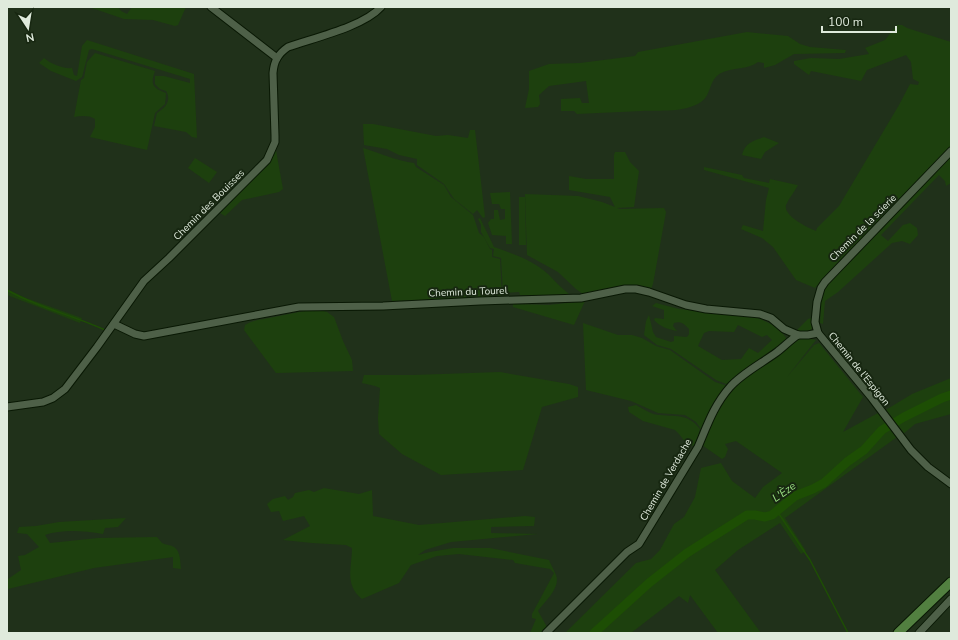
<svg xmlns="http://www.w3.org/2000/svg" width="958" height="640" font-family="'Nunito Sans',sans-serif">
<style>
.green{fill:#1d400e;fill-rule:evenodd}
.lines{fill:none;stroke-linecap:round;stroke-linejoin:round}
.stream{stroke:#1d4e04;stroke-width:1.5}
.river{stroke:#1d4e04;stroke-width:9}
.minor-casing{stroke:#091804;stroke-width:9}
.major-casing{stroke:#091804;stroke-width:11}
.minor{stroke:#4e6048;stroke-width:7}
.major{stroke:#528040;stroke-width:9}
.labels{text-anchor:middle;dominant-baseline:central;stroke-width:4;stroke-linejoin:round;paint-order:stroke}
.street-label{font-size:10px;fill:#dfeadc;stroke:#172711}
.water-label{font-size:11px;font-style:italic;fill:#9be083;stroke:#172711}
</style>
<rect width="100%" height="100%" fill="#20311a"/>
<g class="green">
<polygon points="89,7 118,7 121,11 127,14 132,7 186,7 178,25 175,26 153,20 124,19"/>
<path d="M897,25h5l5,3 44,14v106l-118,120 -18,20 -19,-8 -23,-33 -11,-9 -21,-9 2,-4 20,6 3,-31 3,-12 -65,-18v-3l38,8 2,3 25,5 1,-4 27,6h1c-3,6 -9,13 -12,20 -3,11 22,23 30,26l1,-3 22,-22 60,-101 11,-21 8,1 1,-3 -6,-3 -2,-17 -5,-7 -39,15 -6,11 -50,-10 -2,4 -15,-11v-3l17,-3 28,1 30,-5 -4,-6 20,-8z"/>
<path d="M747,32l41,4 12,8 10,3 36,3 -1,3 -51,1 -19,11 -11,3v-5l-6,-1c-10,8 -26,5 -37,11 -13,7 -9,22 -20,29 -17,11 -41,8 -60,9 -21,1 -43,2 -64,3l-3,-3h-13v-12l19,-1 2,5h7l-3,-22 -37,5 -10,9 1,9 -2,3 -13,1 4,-19v-18l20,-7 31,-1 55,-7 3,-4z"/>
<path d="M87,40l107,34 3,64 -5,-1 -6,-5 -32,-6 3,-13c8,-5 15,-12 9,-22l-6,-2 -5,-5v-8h9l26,7v-4l-98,-30 -3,1 -7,27 -6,4 -25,-10 -12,-8 5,-5c7,6 19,11 28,10l2,7 3,1 5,-30z"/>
<path d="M95,53l60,18c-5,14 -2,17 11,22l-1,11 -10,9 -8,37 -57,-13 5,-10v-8c-7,-4 -14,-3 -21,-2l7,-37 3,-2 3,-16z"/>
<polygon points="363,124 373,124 436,136 448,135 468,138 470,130 475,130 485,217 483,218 477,210 473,214 454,199 444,184 417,165 417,159 399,155 387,149 364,145"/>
<path d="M764,137l15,6 -14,9 -4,7 -19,-4c3,-12 11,-14 22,-18z"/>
<polygon points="275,145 283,189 279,192 242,200 225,216 220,213 268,164"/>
<path d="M363,148c17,5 34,13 51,15l2,4 28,18 7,12 22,18 6,18 5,4 6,12 2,1v7l8,2 2,38 -110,4z"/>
<polygon points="615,152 625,152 630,162 639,171 634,207 617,208 620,209 664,208 666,212 653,284 651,289 583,294 576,289 558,272 527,255 525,194 578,196 602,202 615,207 610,197 569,190 569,176 586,179 614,179 614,155"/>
<polygon points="951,153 951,183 946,186 945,181 939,175 881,235 888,241 903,225 910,223 917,228 918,235 910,244 902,241 892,243 838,292 825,301 823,324 820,323 821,302 823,290"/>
<polygon points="195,158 217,172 209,183 188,168"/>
<polygon points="510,192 512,244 506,244 506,236 492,235 488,223 491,219 494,219 494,210 498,210 500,220 505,219 505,209 501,209 499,204 492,204 490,193"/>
<polygon points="519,197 525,197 526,245 519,245"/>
<path d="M480,218l14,29c18,6 40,14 54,27 7,7 13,14 21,20l-14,2 -35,-1 -1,-3 -16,1 -2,-35 -8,-2 1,-7 -4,-1 -9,-16v-7l-3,-6z"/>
<polygon points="7,289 26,298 82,318 80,323 7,295"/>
<polygon points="585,301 574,325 513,307 513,304 549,305"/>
<path d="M656,303l23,6 77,8 23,11 9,13 13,-4 15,3 -29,37 27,-32 5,-2 44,54 -20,35 35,-19 19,24 -112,81 21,33 -5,3 -21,-31 -42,27 -23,20 46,63h-43l-28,-38 -2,8 -9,-7 -48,37h-66l71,-70 15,-4 9,-9 14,-26 10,-7 11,-20 6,-29 20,-5 11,18 23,17 8,-11 19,-14 -46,-32 -11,3 3,5 -3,8 -3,2 -20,-14 13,-35 19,-23 -18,-7 -45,-31 -14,-4 -13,-10 2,-14 3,-6 4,17 3,5 15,5 3,-1v-5l13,1 2,-3v-5c-5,-5 -8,-8 -15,-6l-1,3 4,5c-10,-2 -16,-4 -23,-11l1,-2 9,1v-9l-12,-4zM738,325l24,12 5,-2 5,5 -14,13 -9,-5 -8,11 -19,1 -24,-14 6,-13 5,-2 25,1z"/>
<path d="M320,310l7,2 7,5 9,24 9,19 1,11 -77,2 -32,-43 1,-5c7,-5 15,-5 24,-7 17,-3 33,-8 51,-8z"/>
<polygon points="811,318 813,320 813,327 810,331 800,333 796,331 808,319"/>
<polygon points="583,323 618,335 632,335 642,338 656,346 670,350 715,382 728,386 701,429 696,422 685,415 658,413 631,401 586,390"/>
<polygon points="500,372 569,384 578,387 578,397 542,407 523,470 441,475 402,454 379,434 378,418 380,388 375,386 362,383 364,375 413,375"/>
<polygon points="951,378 951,414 915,424 902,435 884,411 912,394"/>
<path d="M636,405c6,3 12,7 17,9 19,4 33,-3 47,15l-4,14 -3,3 -7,-3 -7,-9 -4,-4 -32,-9 -14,-9 -1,-5z"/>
<path d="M324,488l35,6 13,-4 1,26 46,9 106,-9 10,1 -1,9 -43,1v6l47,1 -87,8 -26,8 -7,5 12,-3 23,-4h37l59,12c2,5 5,10 7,15 5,13 -11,26 -18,36l9,16 8,6h-25l6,-14 -4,-1v-4l22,-41 -4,-4 -35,-6 -2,-3 -54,-6 -22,2 -26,9 -12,18 -37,16c-18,-14 -10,-32 -10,-51l-6,-3 -34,-2 -29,-3 27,-14 -6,-10 -21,5 -4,-10 -8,1 -4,-8 6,-5 12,-3 3,4 5,-3 2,-4 14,-3 5,2z"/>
<path d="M126,518l-8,9 -13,1 -2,6c-19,-3 -40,-5 -58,1l5,8 48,-5 59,-1 5,6c4,2 9,2 12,4 7,5 6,15 7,22l-8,-1v-11l-79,11 -86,21v-10l13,-9 -3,-14 7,-1 14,-8 -12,-13 -10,-1 2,-6 17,-1 23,-4z"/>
</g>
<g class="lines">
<g class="stream">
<path d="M7,290c31,18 66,25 98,40"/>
<polyline points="777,511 810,560 848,633"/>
</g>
<polyline class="river" points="594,633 649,583 687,553 747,515 755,515 765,517 772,515 795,496 813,489 824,483 847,462 864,450 882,430 904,417 942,398 951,395"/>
<g class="minor-casing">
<g id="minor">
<polyline points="211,7 277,58"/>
<polyline points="951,151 825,282 821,288 817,302 815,322 818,333 871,397 911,450 928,467 951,484"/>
<polyline points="114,324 135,334 144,336 299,307 383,306 480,301 581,298 625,289 636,289 649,292 686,305 706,309 760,314 771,318 784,329 798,335 808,335 818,333"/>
<path d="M7,407l36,-5 10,-4 12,-9 32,-42 47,-66 25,-23 98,-98 8,-18v-6l-2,-63c1,-12 5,-19 15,-26 25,-9 75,-20 93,-40"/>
<path d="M546,633l81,-81 12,-8 59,-97c9,-21 16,-42 32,-60 11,-13 32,-24 47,-35 7,-5 13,-12 21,-17"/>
<polyline points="919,633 951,599"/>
</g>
</g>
<g class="major-casing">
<polyline id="major" points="898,633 951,582"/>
</g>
<use href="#minor" class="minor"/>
<use href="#major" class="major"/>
</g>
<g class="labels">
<g class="street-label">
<text transform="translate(209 205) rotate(-45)">Chemin des Bouisses</text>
<text transform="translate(863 228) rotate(-45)">Chemin de la scierie</text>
<text transform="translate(468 292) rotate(-2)">Chemin du Tourel</text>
<text transform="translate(859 369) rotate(51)">Chemin de l'Espigon</text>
<text transform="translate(666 480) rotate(-60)">Chemin de Verdache</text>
</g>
<g class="water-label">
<text transform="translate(784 492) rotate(-35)">L'Èze</text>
</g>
</g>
<rect width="958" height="640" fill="none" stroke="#dfeadc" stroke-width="16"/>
<g transform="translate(28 28) rotate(168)" stroke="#172711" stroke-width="3" paint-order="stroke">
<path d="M0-3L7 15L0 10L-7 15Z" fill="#dfeadc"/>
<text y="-6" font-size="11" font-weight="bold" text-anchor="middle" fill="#dfeadc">N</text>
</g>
<path d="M822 26v6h74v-6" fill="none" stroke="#dfeadc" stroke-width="2"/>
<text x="828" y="26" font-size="12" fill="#dfeadc" stroke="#172711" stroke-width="3" paint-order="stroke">100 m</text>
</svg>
